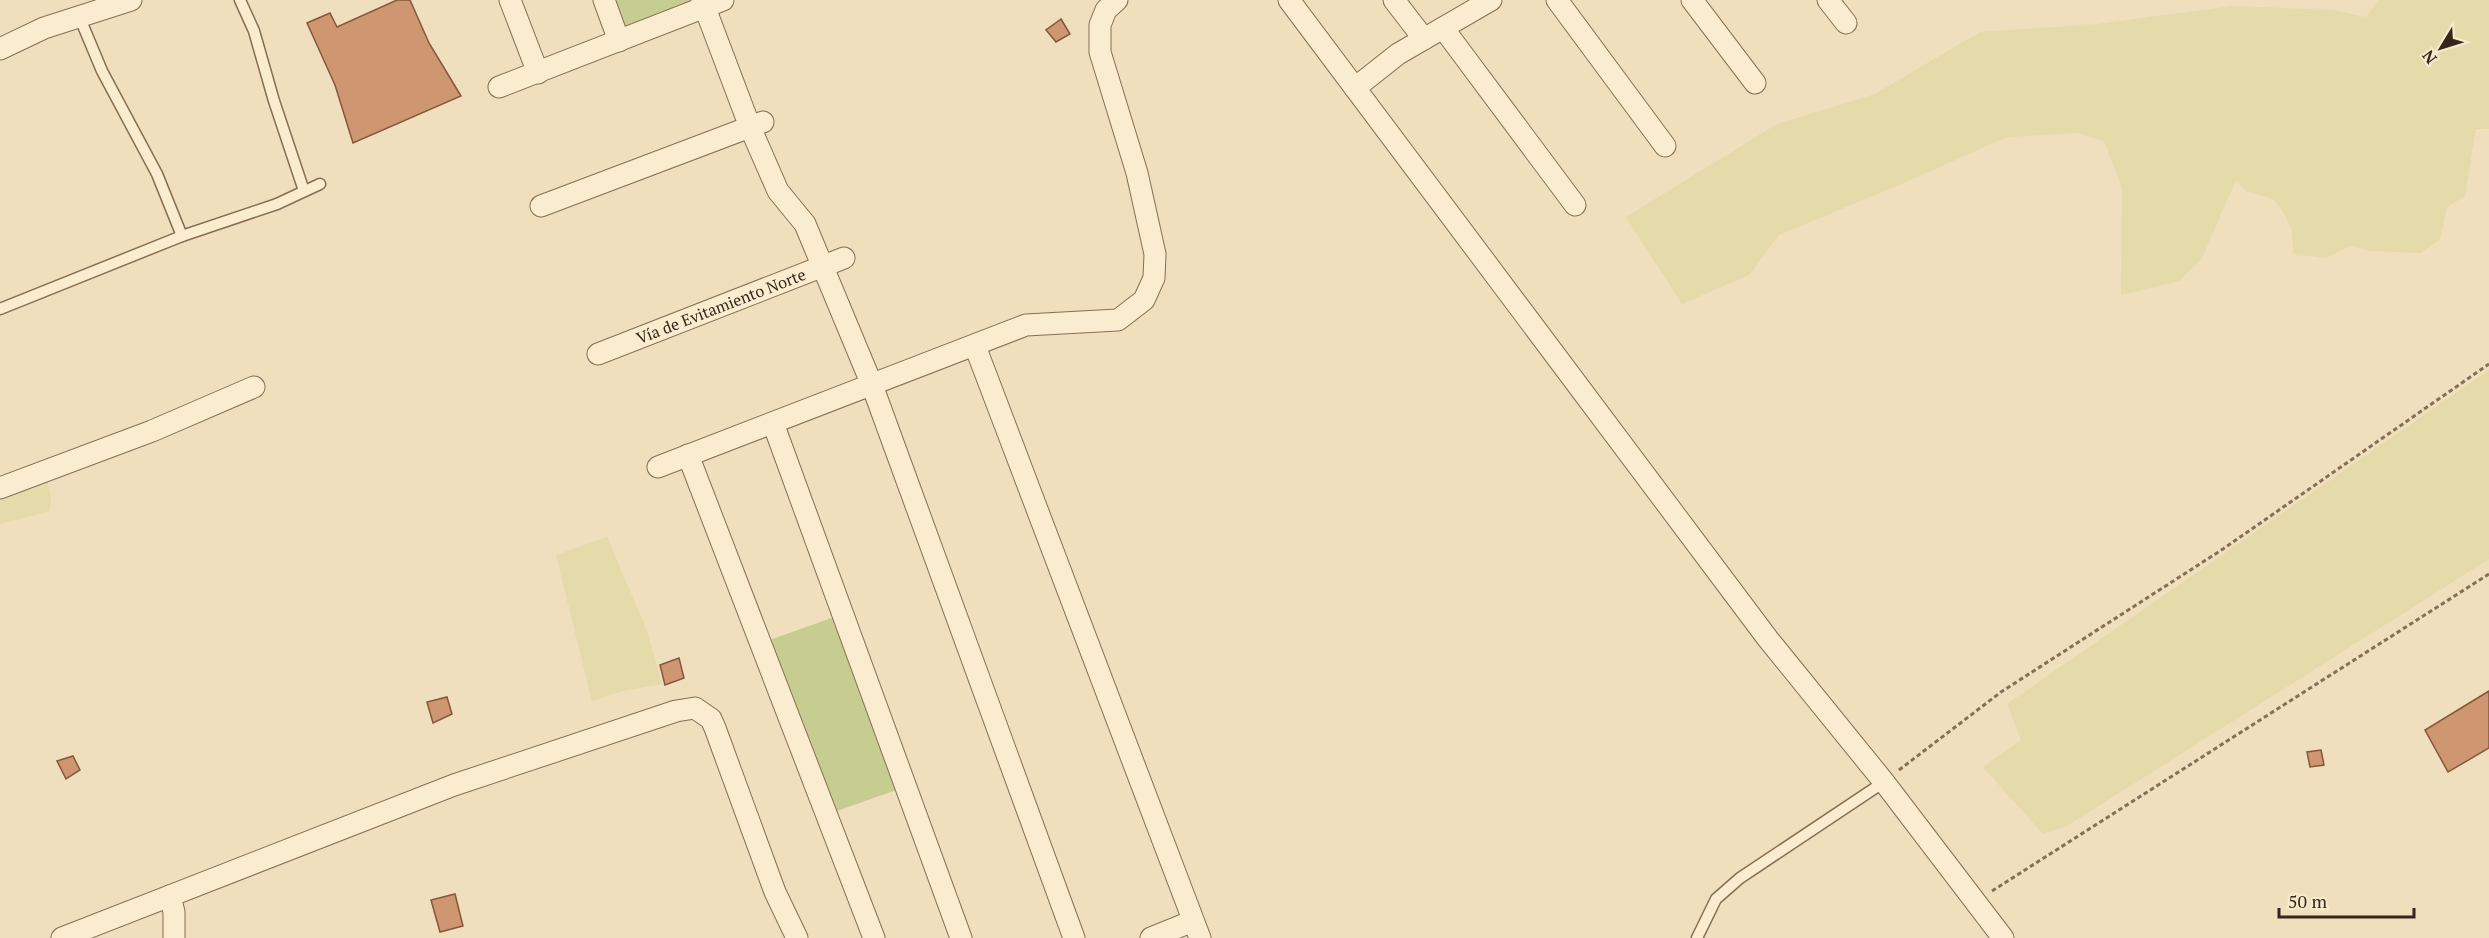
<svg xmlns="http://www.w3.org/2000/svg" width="2489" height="938" font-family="'PT Serif',serif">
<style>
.farmland{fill:#e4daaa}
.green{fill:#c7cc90}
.building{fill:#ce9671;stroke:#86573b;stroke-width:1.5}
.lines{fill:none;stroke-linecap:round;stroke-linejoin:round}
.service-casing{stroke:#866f55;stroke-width:13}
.minor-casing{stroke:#866f55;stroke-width:23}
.path{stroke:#866f55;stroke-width:3;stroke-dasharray:4.5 3;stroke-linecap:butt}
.service{stroke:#faeccf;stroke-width:10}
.minor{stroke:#faeccf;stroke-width:21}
.labels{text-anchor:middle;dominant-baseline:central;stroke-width:6;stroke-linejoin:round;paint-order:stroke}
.street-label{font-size:16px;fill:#35271b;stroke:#f6e9cc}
</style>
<rect width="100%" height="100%" fill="#efdfbc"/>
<g class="farmland">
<polygon points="2378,0 2489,0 2489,129 2476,129 2465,196 2447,207 2440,239 2421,253 2371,251 2350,246 2325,258 2294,254 2291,228 2283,212 2273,199 2246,191 2236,180 2201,260 2179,281 2121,295 2122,188 2104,141 2077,133 2007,137 1906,182 1779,235 1749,275 1682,304 1626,217 1777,124 1875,94 1980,32 2098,24 2232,6 2333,10 2366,17"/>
<polygon points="2489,370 2489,559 2067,826 2043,834 1983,767 2021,740 2007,704"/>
<polygon points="46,476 51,496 50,511 0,524 0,492"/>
<polygon points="607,537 647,631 662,684 622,691 592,701 556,555"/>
</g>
<g class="green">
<polygon points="611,0 696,0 624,31"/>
<polygon points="837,616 902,788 834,812 767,641"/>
</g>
<g class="building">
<polygon points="397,0 410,0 429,43 461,96 353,143 335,85 307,23 330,13 337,27"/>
<polygon points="1061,19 1070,34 1056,42 1046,30"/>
<polygon points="679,658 684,678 665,685 660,665"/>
<polygon points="2489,691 2489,748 2448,772 2425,730"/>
<polygon points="447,697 452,714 433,723 427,702"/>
<polygon points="2321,750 2324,765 2310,767 2307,752"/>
<polygon points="73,756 80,770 66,779 57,761"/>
<polygon points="455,894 463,926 440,932 431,900"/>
</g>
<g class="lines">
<g class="service-casing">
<g id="service">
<polyline points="240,0 254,31 274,101 304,191"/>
<polyline points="79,16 102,71 157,174 182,236"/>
<polyline points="0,309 182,236 277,204 320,184"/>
<polyline points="1697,938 1716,899 1740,878 1884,782"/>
</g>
</g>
<g class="minor-casing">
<g id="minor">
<polyline points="510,0 538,73"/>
<polyline points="604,0 619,41"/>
<polyline points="702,0 750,127 778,191 805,224 872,385 1074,938"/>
<polyline points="1289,0 1768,639 1884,782 2003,938"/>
<polyline points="1394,0 1424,39"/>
<polyline points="1557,0 1665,146"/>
<polyline points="1692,0 1755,83"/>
<polyline points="1828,0 1846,23"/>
<polyline points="1443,28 1575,205"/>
<polyline points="0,49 44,28 131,0"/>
<polyline points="499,87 723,0"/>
<polyline points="1355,88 1398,54 1491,0"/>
<polyline points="541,206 763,122"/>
<polyline points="975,346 1200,938"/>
<path id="s1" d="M598,354l246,-96"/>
<polyline points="773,423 961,938"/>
<polyline points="688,455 874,938"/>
<polyline points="658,467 1026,325 1118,320 1144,300 1154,278 1155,254 1137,173 1100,52 1100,25 1106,10 1117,0"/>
<polyline points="0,488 152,431 254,387"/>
<polyline points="170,896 174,912 174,938"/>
<polyline points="62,938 454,785 676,711 695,708 711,719 715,728 775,892 797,938"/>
<polyline points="1151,938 1193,921"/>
</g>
</g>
<g class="path">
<polyline points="1899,770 2001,692 2223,549 2489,364"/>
<polyline points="1992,891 2489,574"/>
</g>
<use href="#service" class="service"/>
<use href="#minor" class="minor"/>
</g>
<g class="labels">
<g class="street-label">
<text stroke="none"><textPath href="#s1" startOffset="132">Vía de Evitamiento Norte</textPath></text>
</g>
</g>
<g transform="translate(2441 48) rotate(232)" stroke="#f6e9cc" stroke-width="4.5" paint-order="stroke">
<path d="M0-4.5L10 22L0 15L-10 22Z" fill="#35271b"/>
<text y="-9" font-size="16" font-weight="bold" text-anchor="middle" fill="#35271b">N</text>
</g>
<path d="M2279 908v9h135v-9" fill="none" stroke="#35271b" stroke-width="3"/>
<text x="2288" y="908" font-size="18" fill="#35271b" stroke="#f6e9cc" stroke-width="4.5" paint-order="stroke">50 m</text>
</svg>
